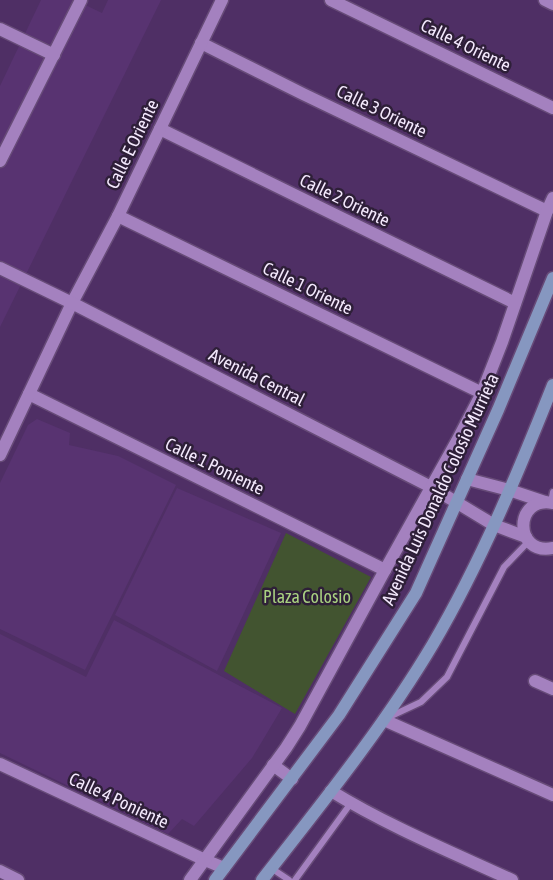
<svg xmlns="http://www.w3.org/2000/svg" width="553" height="880" font-family="'Asap Condensed',sans-serif">
<style>
.built{fill:#583371}
.green{fill:#425430}
.lines{fill:none;stroke-linecap:round;stroke-linejoin:round}
.service-casing{stroke:#674b78;stroke-width:9}
.minor-casing{stroke:#674b78;stroke-width:15}
.tertiary-casing{stroke:#674b78;stroke-width:15}
.secondary-casing{stroke:#674b78;stroke-width:15}
.service{stroke:#a481bf;stroke-width:6}
.minor{stroke:#a481bf;stroke-width:12}
.tertiary{stroke:#a481bf;stroke-width:12}
.secondary{stroke:#8697c0;stroke-width:12}
.labels{text-anchor:middle;dominant-baseline:central;stroke-width:5;stroke-linejoin:round;paint-order:stroke}
.street-label{font-size:18px;fill:#f4e9fd;stroke:#2e1f38}
.park-label{font-size:18px;fill:#a9d181;stroke:#2e1f38}
</style>
<rect width="100%" height="100%" fill="#4f2f65"/>
<g class="built">
<polygon points="41,0 75,0 102,13 108,0 161,0 0,327 0,86"/>
<polygon points="37,419 70,433 69,445 118,456 176,485 85,670 0,629 0,483 28,425"/>
<polygon points="177,488 281,533 217,671 115,615"/>
<polygon points="114,620 282,708 252,758 194,826 182,819 168,834 0,753 0,634 86,677"/>
</g>
<polygon class="green" points="286,533 371,577 295,714 224,671"/>
<g class="lines">
<g class="service-casing">
<g id="service">
<polyline points="551,502 553,492"/>
<polyline points="387,718 421,702 447,677 504,567 529,541"/>
<polyline points="271,868 289,880"/>
<polyline points="295,880 351,803"/>
</g>
</g>
<g class="minor-casing">
<g id="minor">
<polyline points="331,0 553,108"/>
<polyline points="545,0 553,4"/>
<polyline points="0,29 54,55"/>
<polyline points="201,43 303,94 547,211"/>
<polyline points="160,129 515,303"/>
<polyline points="118,216 482,393"/>
<polyline points="29,394 385,570"/>
<polyline points="0,455 72,303 118,216 222,0"/>
<polyline points="467,479 509,490 545,502"/>
<path d="M553,503c-39,-8 -40,53 0,45"/>
<polyline points="494,525 526,537"/>
<polyline points="535,681 553,689"/>
<polyline points="384,720 553,795"/>
<polyline points="0,764 205,860 224,868"/>
<path d="M331,791c57,35 120,61 181,89"/>
<polyline points="0,871 18,880"/>
</g>
</g>
<g class="tertiary-casing">
<g id="tertiary">
<polyline points="0,161 81,0"/>
<polyline points="0,268 72,303 431,487 494,525"/>
<polyline points="273,765 292,779"/>
<polyline points="190,880 286,748 300,726 385,570 457,441 482,393 502,342 547,211 553,198"/>
</g>
</g>
<g class="secondary-casing">
<g id="secondary">
<polyline points="215,880 339,715 416,593 498,410 553,278"/>
<path d="M262,880c60,-77 121,-152 171,-236 48,-82 85,-171 120,-259"/>
</g>
</g>
<use href="#service" class="service"/>
<use href="#minor" class="minor"/>
<use href="#tertiary" class="tertiary"/>
<use href="#secondary" class="secondary"/>
</g>
<g class="labels">
<g class="street-label">
<text transform="translate(466 45) rotate(26)">Calle 4 Oriente</text>
<text transform="translate(382 111) rotate(26)">Calle 3 Oriente</text>
<text transform="translate(132 144) rotate(-64)">Calle E Oriente</text>
<text transform="translate(345 200) rotate(26)">Calle 2 Oriente</text>
<text transform="translate(308 288) rotate(26)">Calle 1 Oriente</text>
<text transform="translate(257 377) rotate(27)">Avenida Central</text>
<text transform="translate(215 466) rotate(26)">Calle 1 Poniente</text>
<text transform="translate(440 489) rotate(-65)">Avenida Luis Donaldo Colosio Murrieta</text>
<text transform="translate(119 800) rotate(25)">Calle 4 Poniente</text>
</g>
<g class="park-label">
<text x="307" y="596">Plaza Colosio</text>
</g>
</g>
</svg>
